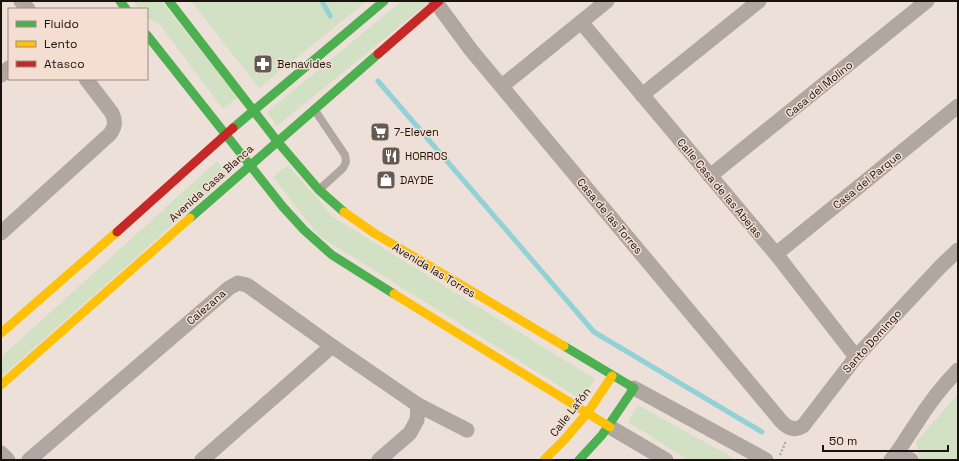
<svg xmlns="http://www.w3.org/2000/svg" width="959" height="461" font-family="'Space Grotesk',sans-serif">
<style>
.green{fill:#d2e1c4}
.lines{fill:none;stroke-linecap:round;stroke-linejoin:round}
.stream{stroke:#92d1d6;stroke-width:5}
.path{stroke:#b1a9a2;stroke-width:2.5;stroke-dasharray:2 2;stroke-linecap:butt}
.lane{stroke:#b0a7a0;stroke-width:8}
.street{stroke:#b0a7a0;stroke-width:15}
.fast{stroke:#4caf50;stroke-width:9}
.slow{stroke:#ffc107;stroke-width:9}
.jam{stroke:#c62828;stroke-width:9}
.labels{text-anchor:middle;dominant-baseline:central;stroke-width:3;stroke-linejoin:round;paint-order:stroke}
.poi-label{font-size:11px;fill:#19120d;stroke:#f4ded1;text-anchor:start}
.street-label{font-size:11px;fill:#19120d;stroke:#f4ded1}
</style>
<rect width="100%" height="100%" fill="#ece0d9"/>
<g class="green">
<polygon points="133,1 161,1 238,97 223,109 161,26 147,17 147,9 139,9"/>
<polygon points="191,1 367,1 259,88"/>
<polygon points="402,1 425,1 427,4 277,126 267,112"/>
<polygon points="217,161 229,175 1,377 1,357"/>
<polygon points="288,165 333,217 595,379 582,400 319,236 273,177"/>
<polygon points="958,394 958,460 919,459 916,442"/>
<polygon points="638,405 737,460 688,460 628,422"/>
</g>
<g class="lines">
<g class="stream">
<polyline points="322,1 330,16"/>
<polyline points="378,81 594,332 762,432"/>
</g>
<polyline class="path" points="780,455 786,441"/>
<polyline class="lane" points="314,109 345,155 346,162 343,168 320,189"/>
<g class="street">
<polyline points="21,1 28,9"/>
<path d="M435,1l36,49 310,371c6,7 13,10 22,5l53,-69 84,-90 18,-17"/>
<polyline points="581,22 776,254 856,357"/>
<polyline points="1,75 9,68"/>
<polyline points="502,86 607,1"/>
<polyline points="642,95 759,1"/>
<polyline points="710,176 927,1"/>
<path d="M1,233l109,-99c5,-7 6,-12 2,-21l-26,-34"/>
<polyline points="776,254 958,106"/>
<polyline points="634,388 766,460"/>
<polyline points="610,427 666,460"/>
<polyline points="1,453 8,460"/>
<polyline points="898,453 911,460"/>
<polyline points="29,460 229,288 238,283 247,285 332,346 418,405 467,430"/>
<polyline points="202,460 332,346"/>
<polyline points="379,460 410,433 417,420 418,405"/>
<path d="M891,460c9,-10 15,-22 23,-33 13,-21 27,-40 44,-57"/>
</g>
<g class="fast">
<polyline points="120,1 126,9"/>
<polyline points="169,1 277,141 319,190 344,212"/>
<polyline points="147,35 283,207 304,230 332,255 394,294"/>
<polyline points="233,128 384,1"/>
<polyline points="190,218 378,54"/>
<polyline points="564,346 634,388 602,435 579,460"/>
</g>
<g class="slow">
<polyline points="344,212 374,233 564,346"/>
<polyline points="394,294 610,427"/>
<polyline points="1,333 117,232"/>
<polyline points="1,385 190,218"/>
<polyline points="544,460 564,440 588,412 612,376"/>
</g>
<g class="jam">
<polyline points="378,54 439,1"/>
<polyline points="117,232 233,128"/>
</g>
</g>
<defs>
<g id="pharmacy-square" transform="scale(1)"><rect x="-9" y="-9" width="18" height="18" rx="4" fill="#635a54" stroke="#f4ded1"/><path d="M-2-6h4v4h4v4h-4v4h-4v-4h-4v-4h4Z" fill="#fff"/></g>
<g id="supermarket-square" transform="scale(1)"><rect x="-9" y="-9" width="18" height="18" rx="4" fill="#635a54" stroke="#f4ded1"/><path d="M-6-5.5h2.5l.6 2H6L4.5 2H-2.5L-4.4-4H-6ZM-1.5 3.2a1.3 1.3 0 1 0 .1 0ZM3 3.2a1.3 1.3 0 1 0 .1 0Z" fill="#fff"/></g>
<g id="restaurant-square" transform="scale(1)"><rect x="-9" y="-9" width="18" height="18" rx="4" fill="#635a54" stroke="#f4ded1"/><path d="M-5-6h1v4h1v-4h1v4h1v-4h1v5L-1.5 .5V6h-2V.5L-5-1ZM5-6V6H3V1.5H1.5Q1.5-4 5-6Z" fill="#fff"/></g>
<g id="shop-square" transform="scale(1)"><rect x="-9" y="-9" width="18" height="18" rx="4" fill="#635a54" stroke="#f4ded1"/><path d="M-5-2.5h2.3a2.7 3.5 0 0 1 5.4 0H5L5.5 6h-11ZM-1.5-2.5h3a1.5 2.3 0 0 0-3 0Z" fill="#fff"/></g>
</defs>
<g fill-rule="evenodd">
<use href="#pharmacy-square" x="263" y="64"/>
<use href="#supermarket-square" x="380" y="132"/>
<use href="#restaurant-square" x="391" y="156"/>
<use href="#shop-square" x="386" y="180"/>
</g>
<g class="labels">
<g class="poi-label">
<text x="277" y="64">Benavides</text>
<text x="394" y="132">7-Eleven</text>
<text x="405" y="156">HORROS</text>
<text x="400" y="180">DAYDE</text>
</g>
<g class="street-label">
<text transform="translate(819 89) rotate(-39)">Casa del Molino</text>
<text transform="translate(867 180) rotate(-39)">Casa del Parque</text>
<text transform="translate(211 183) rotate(-42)">Avenida Casa Blanca</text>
<text transform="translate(720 188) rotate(50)">Calle Casa de las Abejas</text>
<text transform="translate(610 216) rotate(50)">Casa de las Torres</text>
<text transform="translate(434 270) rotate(31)">Avenida las Torres</text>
<text transform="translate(206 307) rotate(-41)">Calezana</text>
<text transform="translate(872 341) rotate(-48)">Santo Domingo</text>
<text transform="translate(570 412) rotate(-52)">Calle Lafón</text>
</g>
</g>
<rect width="959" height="461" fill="none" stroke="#19120d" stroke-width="4"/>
<rect x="8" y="8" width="140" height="72" fill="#f4ded1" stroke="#9c8c83"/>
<rect x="16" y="21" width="20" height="6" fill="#4caf50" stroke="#9c8c83"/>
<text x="44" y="28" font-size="12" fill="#19120d">Fluido</text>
<rect x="16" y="41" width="20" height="6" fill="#ffc107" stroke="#9c8c83"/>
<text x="44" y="48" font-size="12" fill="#19120d">Lento</text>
<rect x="16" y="61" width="20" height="6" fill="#c62828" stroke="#9c8c83"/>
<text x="44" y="68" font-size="12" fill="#19120d">Atasco</text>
<path d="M823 445v6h125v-6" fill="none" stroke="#19120d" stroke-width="2"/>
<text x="829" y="445" font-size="12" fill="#19120d" stroke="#f4ded1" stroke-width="3" paint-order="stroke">50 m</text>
</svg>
